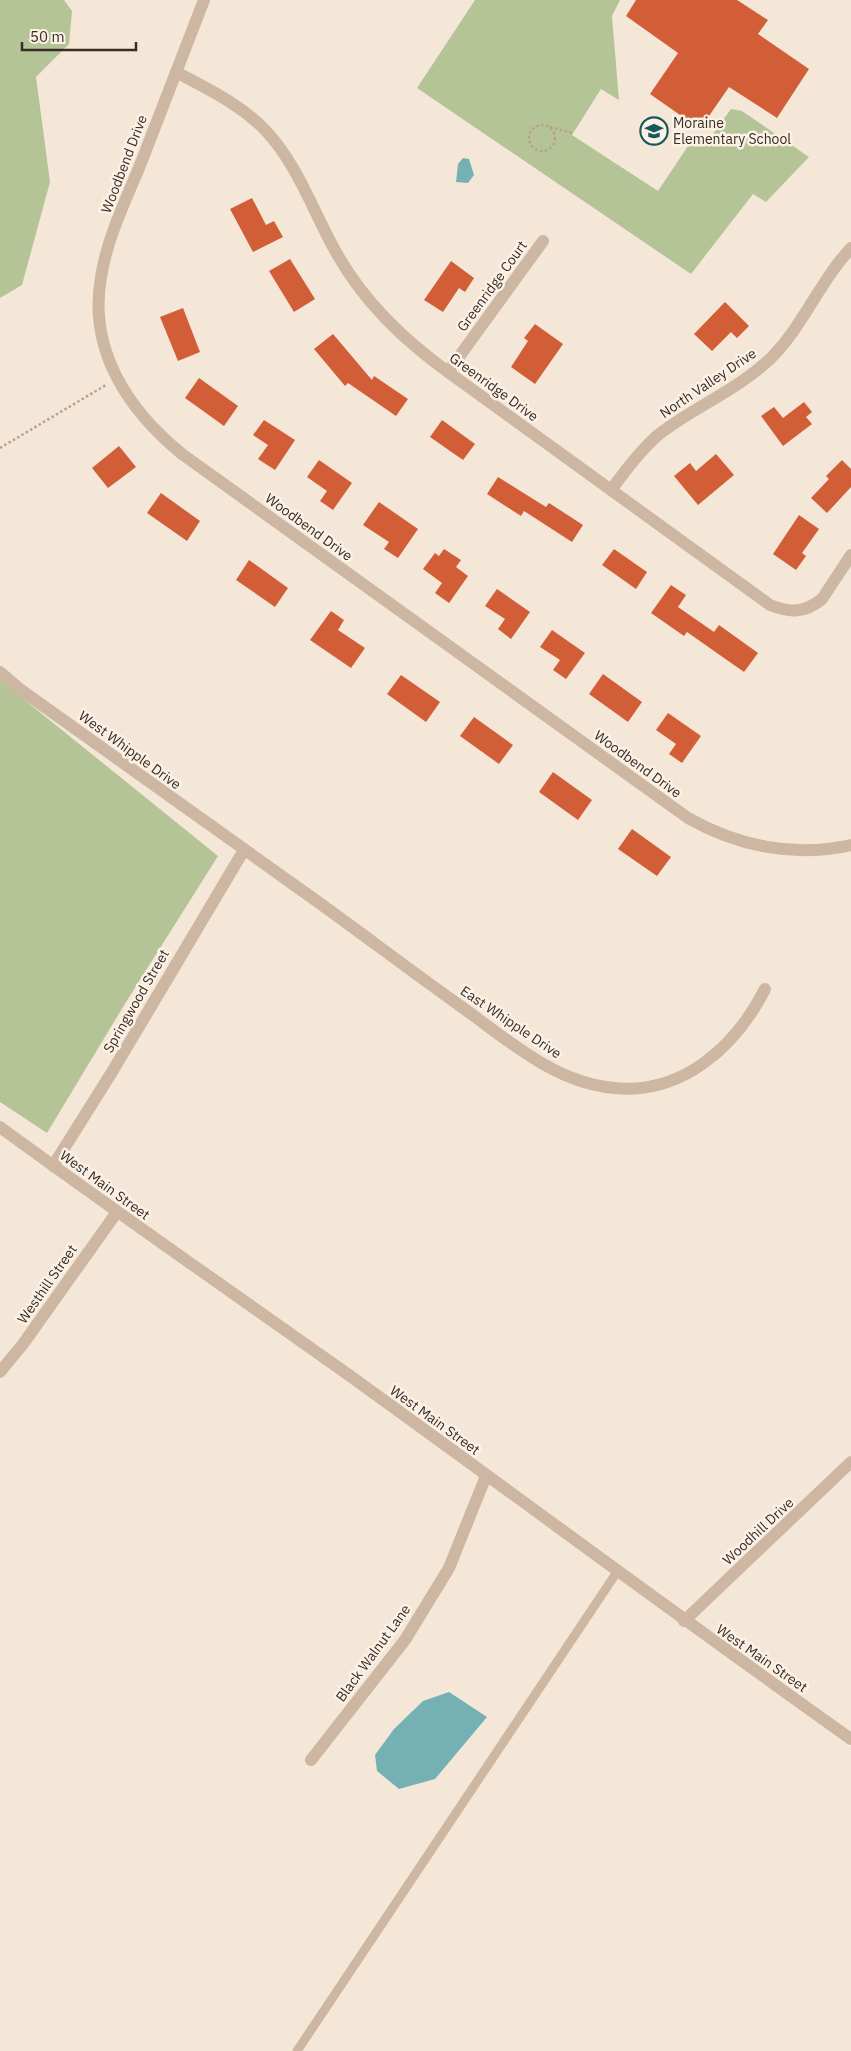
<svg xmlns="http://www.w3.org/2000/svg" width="851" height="2051" font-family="'IBM Plex Sans',sans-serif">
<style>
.green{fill:#b5c497}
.water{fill:#75b1b4}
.building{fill:#d25e38}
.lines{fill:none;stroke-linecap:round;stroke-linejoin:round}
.path{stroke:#b9a08d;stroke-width:2.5;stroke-dasharray:2.5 2.5;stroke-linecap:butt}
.service{stroke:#cdb7a3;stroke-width:9}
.minor{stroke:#cdb7a3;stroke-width:12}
.labels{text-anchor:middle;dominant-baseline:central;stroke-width:5;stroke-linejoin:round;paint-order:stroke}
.poi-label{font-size:14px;fill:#372c26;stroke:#fbf1e5;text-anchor:start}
.street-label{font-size:14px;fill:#372c26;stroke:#fbf1e5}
</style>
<rect width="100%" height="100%" fill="#f4e7d8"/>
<g class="green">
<polygon points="0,0 64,0 72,11 69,44 36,77 50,182 22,285 0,298"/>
<polygon points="475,0 620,0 612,16 619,100 601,89 572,135 658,191 692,140 706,143 731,109 742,111 809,157 766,202 753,194 691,274 417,88"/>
<polygon points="0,680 218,856 126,1002 47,1133 0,1102"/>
</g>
<g class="water">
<polygon points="463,158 469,159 474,175 468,183 456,182 458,164"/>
<polygon points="449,1692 487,1717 435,1779 399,1789 377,1771 375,1755 394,1729 423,1701"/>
</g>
<g class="building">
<polygon points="636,0 737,0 768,20 758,34 809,69 777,118 729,87 700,129 650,94 678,53 626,16"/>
<polygon points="252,198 266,225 274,221 283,237 253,252 230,209"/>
<polygon points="290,259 315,299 294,312 269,271"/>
<polygon points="451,261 474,278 465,292 459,288 443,312 424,300"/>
<polygon points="725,302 749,326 737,338 731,332 712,351 694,334"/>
<polygon points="183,308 200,352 178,361 160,317"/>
<polygon points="535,324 563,344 535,384 511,367 528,341 524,338"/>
<polygon points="333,334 372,380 374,376 408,399 396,416 348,383 345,386 314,349"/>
<polygon points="199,378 238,406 224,426 185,398"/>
<polygon points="804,402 812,412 806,417 812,424 783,446 761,416 774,407 783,418"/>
<polygon points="264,420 295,440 275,470 258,459 268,445 253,435"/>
<polygon points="442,420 475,444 463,460 430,437"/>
<polygon points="119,446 136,467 108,488 92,468"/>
<polygon points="716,454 734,475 698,505 674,476 690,463 696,471"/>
<polygon points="319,460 352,483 333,510 320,501 327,491 307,477"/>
<polygon points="842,460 851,469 851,487 827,513 811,498 829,479 826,476"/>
<polygon points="498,477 546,507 549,503 583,525 572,542 524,511 521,516 487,494"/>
<polygon points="161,493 200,521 187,541 147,513"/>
<polygon points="379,502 418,529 398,558 384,549 389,542 363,525"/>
<polygon points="799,515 819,529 802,553 806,556 796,570 773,554"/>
<polygon points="444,549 461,560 456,567 468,576 449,603 435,593 442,583 423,569 435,553 439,556"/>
<polygon points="614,549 647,572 636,589 602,565"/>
<polygon points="249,560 288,588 275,607 236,580"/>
<polygon points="671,585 686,595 678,607 714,632 719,625 758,653 744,672 687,632 684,636 651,613"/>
<polygon points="497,589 530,612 511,639 498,629 505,619 485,606"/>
<polygon points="331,611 344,620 338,630 365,648 351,668 310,640"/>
<polygon points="552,630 585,653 566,679 553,670 560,660 540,647"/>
<polygon points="603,674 642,702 628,722 589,694"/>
<polygon points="401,675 440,702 426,722 387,694"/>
<polygon points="668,713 701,736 682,763 669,754 676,744 656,730"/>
<polygon points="474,717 513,745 499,764 460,736"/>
<polygon points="553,772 592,800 578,820 539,792"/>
<polygon points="632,829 671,857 657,876 618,849"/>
</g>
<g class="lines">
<g class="path">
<circle cx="542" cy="138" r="13"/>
<polyline points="550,127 572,133"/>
<polyline points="0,448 106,385"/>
</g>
<polyline class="service" points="297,2051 617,1572"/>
<g class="minor">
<path d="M204,0c-21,54 -42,108 -63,163 -15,37 -34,75 -40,114 -13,73 27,133 81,177l506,364c49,28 107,40 163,27"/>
<path d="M176,72c32,17 66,33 91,60 32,35 47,82 70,122 28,49 66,85 111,118l322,233c20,8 35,8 52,-6l29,-44"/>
<polyline points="448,372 543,241"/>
<path d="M611,490c15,-20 29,-39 47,-55 36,-28 80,-45 113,-77 32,-32 49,-77 80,-110"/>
<path d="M0,672l21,18c94,68 189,134 283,202 52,37 103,76 155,113 48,34 95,78 155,83 69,7 122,-42 151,-99"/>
<path d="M0,1127c112,82 226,161 339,241 171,123 340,249 512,371"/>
<polyline points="53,1166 112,1072 244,850"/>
<polyline points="0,1372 23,1344 117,1212"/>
<polyline points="684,1621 851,1462"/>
<polyline points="311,1760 405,1640 449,1568 486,1476"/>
</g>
</g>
<defs>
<g id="school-ring" transform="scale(1.4375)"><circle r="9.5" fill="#fbf1e5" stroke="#17585d" stroke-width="1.5"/><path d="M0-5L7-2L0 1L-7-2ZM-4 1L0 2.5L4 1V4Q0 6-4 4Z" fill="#17585d"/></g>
</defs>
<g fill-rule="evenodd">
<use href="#school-ring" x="654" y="131"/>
</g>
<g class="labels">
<g class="poi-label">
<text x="673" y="123">Moraine<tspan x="673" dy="16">Elementary School</tspan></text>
</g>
<g class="street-label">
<text transform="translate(124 164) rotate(-69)">Woodbend Drive</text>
<text transform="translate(492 286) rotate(-54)">Greenridge Court</text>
<text transform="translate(708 383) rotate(-34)">North Valley Drive</text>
<text transform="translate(494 387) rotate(36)">Greenridge Drive</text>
<text transform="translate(309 527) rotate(36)">Woodbend Drive</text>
<text transform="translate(130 750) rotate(36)">West Whipple Drive</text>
<text transform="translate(638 764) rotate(36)">Woodbend Drive</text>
<text transform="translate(136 1001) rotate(-60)">Springwood Street</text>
<text transform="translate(511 1022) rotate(34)">East Whipple Drive</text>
<text transform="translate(105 1185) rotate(36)">West Main Street</text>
<text transform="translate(47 1284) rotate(-55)">Westhill Street</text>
<text transform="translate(435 1420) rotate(36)">West Main Street</text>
<text transform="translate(758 1531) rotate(-43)">Woodhill Drive</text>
<text transform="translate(373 1653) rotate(-54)">Black Walnut Lane</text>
<text transform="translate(762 1658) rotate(35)">West Main Street</text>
</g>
</g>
<path d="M22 42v8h114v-8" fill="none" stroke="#372c26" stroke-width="2.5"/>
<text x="30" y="42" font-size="15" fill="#372c26" stroke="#fbf1e5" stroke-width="4" paint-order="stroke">50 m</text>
</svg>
